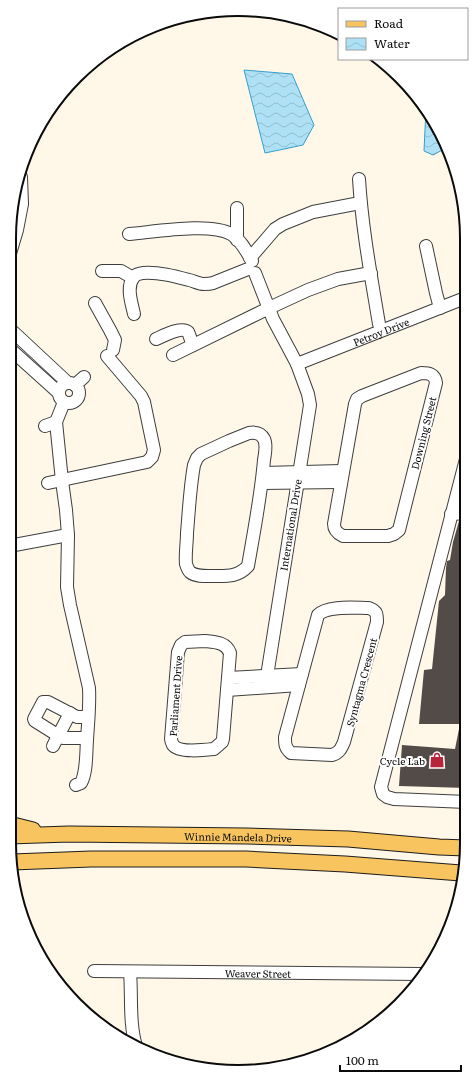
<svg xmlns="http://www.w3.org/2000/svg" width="476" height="1081" font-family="Literata,serif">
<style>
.water{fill:url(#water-waves);stroke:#369ecb}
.building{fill:#534b47}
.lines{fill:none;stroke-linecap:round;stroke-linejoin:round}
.minor-casing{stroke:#3e3e3e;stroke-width:14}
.major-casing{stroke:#1c1c1c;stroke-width:17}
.minor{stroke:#fff;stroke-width:12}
.major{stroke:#f7c460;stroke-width:15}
.labels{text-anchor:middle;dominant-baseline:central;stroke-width:4;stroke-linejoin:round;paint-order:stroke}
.street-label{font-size:10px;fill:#0b0b0b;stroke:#fff}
.poi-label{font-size:10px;fill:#0b0b0b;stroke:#fff;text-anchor:end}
.rim{fill:none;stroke:#0b0b0b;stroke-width:2}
</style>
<defs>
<pattern id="water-waves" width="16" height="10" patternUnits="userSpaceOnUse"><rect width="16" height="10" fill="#aee1f5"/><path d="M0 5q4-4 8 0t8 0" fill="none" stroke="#94c0d1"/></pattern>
</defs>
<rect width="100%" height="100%" fill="#fff8e9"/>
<g class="water">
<polygon points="244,70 292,74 314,125 303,145 265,153"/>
<polygon points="426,109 448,147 433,155 424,151"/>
</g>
<polygon class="building" points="459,521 466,521 467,788 399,786 402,745 455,749 460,724 419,724 424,670 432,669 439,601 445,595 446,568 447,561 450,560 453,542"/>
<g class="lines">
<g class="minor-casing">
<g id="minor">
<path d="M359,179c3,49 12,97 20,145"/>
<polyline points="237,208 237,240"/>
<path d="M129,234c25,-2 81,-12 102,0 10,6 16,18 21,27"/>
<polyline points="426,246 436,293 440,308"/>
<polyline points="9,257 17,230 22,204 21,177"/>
<polyline points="250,258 275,229 283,224 313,212 360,203"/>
<polyline points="102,271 121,271 133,278"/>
<polyline points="255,273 273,319 297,364 308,394 310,405 267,676 266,687"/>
<polyline points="95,303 110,330 115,340 113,350"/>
<path d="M134,314c-2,-10 -8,-26 -1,-36 2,-4 6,-4 10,-5 16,-1 31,3 46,7 5,1 10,4 15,4 3,0 6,0 9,-1l35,-14"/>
<polyline points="9,328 68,383"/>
<path d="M156,339c7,-3 26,-13 32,-7 2,4 3,9 5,13"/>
<polyline points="9,348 59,393"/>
<polyline points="173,355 269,308 308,290 338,279 371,273"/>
<path id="s1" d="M297,364l168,-66"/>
<path d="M421,373c8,0 14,1 15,10l-37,147 -5,4 -6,2h-45c-6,-3 -9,-6 -9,-12l21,-120 2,-5 5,-3z"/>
<circle cx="69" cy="393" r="10"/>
<polyline points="75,385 84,377"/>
<path d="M64,402l-8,20 6,59 4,29 2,25 -1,52 3,18 19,83c1,17 -1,35 -2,52 -1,13 0,32 -6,43l-5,2"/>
<polyline points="45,426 56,422"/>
<path d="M249,433c6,-1 12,0 15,6 3,6 1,15 0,21 -3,36 -10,71 -16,106 -10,11 -21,10 -34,10 -7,0 -18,1 -24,-4 -2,-2 -3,-5 -4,-8 -1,-10 1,-21 1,-31 2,-23 3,-46 7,-68l3,-7 4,-4 28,-13z"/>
<polyline points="466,459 381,787 383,794 387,797 394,799 467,802"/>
<polyline points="263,473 342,471"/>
<polyline points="48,483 147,462 152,457 154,450 144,402 141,396 107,356"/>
<polyline points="262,483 340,482"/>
<polyline points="451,514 466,513"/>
<polyline points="9,546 68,535"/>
<path d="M369,608c8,3 8,6 8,14l-33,120c-3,7 -5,11 -12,13l-41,-2c-6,-5 -6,-9 -6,-16l33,-122c9,-10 38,-7 51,-7z"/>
<path d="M205,641c10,1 21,1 25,12l-7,86 -1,3 -8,7c-9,1 -35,4 -41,-4 -1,-2 -2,-4 -2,-6l7,-87 3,-7 4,-3z"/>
<polyline points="228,678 302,674"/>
<polyline points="227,690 299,685"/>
<polyline points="87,738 63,738 59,736 35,721 34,719 43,702 48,702 73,715 77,717 88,717"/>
<polyline points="53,746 70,713"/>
<path id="s2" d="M94,971l329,3"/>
<path d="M130,972c2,24 -1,51 6,74"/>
</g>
</g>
<g class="major-casing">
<g id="major">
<polyline points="9,824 33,830"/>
<path id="s3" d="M9,836l60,-2 177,2 102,3 91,8 27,1"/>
<polyline points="12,862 91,859 246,859 345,864 461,873"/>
</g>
</g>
<use href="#minor" class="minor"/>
<use href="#major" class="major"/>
</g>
<defs>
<g id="shop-bare" transform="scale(1.2)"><path d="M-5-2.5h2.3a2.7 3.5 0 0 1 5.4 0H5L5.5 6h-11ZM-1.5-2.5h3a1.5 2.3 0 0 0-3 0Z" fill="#b8253a" stroke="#fff" stroke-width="2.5" paint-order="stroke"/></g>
</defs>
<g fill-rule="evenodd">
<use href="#shop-bare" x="437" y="760"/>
</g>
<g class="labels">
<g class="street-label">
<text stroke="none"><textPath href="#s1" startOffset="90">Petroy Drive</textPath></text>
<text transform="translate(423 433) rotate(-76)">Downing Street</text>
<text transform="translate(290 525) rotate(-81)">International Drive</text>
<text transform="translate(361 682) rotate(-75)">Syntagma Crescent</text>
<text transform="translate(175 696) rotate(-86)">Parliament Drive</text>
<text stroke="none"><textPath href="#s3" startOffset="229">Winnie Mandela Drive</textPath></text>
<text stroke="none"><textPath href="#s2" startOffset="164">Weaver Street</textPath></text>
</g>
<g class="poi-label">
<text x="425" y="760">Cycle Lab</text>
</g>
</g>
<path d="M0 0H476V1081H0ZM238 16H238A222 222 0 0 1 460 238V843A222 222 0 0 1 238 1065H238A222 222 0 0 1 16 843V238A222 222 0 0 1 238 16Z" fill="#fff" fill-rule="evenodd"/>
<path class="rim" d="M238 16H238A222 222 0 0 1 460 238V843A222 222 0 0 1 238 1065H238A222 222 0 0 1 16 843V238A222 222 0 0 1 238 16Z"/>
<rect x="338" y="8" width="130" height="52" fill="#ffffff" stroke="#9d9d9d"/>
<rect x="346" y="21" width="20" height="6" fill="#f7c460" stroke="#9d9d9d"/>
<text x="374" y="28" font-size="12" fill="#0b0b0b">Road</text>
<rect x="346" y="38" width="20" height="12" fill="url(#water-waves)" stroke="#9d9d9d"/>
<text x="374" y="48" font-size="12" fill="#0b0b0b">Water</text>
<path d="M340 1065v6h121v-6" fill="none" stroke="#0b0b0b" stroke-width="2"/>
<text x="346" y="1065" font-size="12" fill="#0b0b0b" stroke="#ffffff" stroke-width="3" paint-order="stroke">100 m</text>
</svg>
